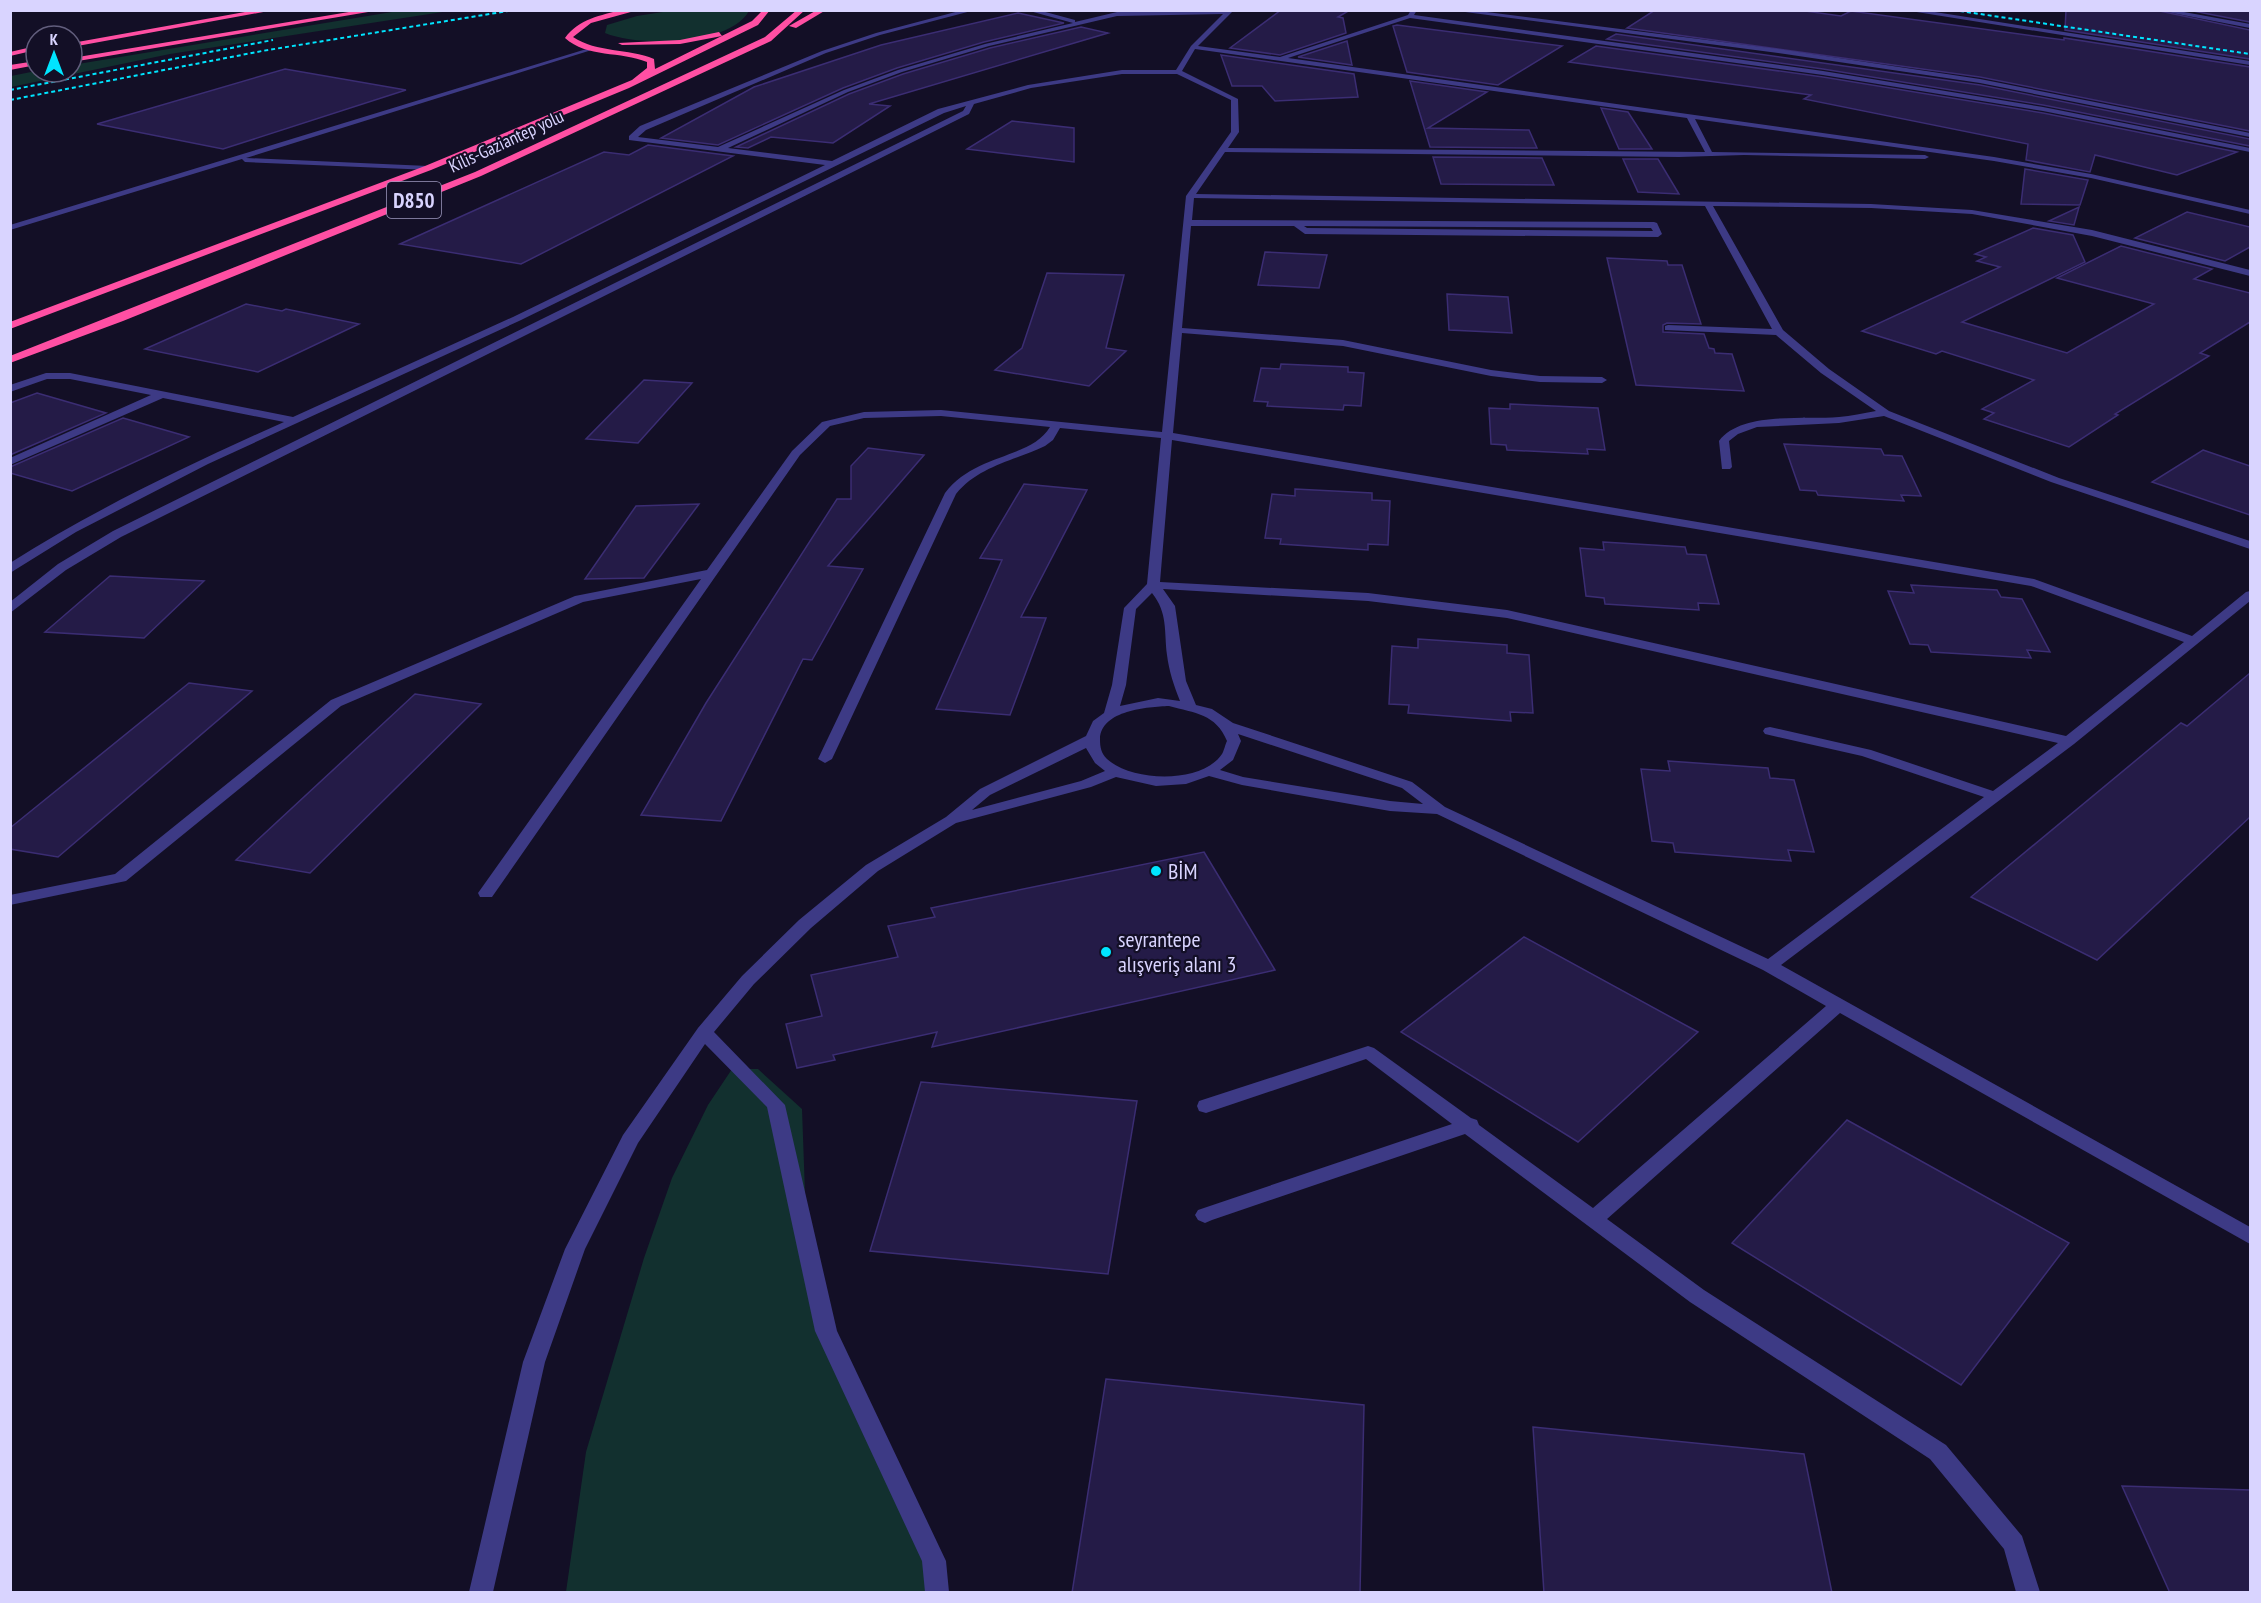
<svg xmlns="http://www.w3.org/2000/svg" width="2261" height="1603" font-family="'PT Sans Narrow',sans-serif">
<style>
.green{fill:#12302f}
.building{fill:#241b47;stroke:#3b2d73;stroke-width:1.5}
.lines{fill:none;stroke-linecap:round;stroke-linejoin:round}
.minor{fill:#3d3a85;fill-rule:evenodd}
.highway{fill:#ff4fa3;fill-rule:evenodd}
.rail{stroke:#00e5ff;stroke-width:2;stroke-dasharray:4 3;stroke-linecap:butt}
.poi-dot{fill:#00e5ff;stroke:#130f26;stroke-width:2}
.labels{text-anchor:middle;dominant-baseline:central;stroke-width:4.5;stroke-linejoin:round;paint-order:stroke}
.far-street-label{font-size:18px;fill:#d9d4ff;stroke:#130f26}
.shield{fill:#130f26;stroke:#9e99be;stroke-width:1.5}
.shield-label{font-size:21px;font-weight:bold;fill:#d9d4ff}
.poi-label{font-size:22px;fill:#d9d4ff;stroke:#130f26;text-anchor:start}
</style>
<rect width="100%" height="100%" fill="#130f26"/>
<g class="green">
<polygon points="398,11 449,11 170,54 11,87 11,76 36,71 72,72 72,65"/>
<path d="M669,11h80c-20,35 -110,36 -144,22l2,-8 30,-9z"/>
<polygon points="732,1069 758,1069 802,1109 806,1221 813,1282 933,1546 938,1592 566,1592 586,1452 644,1258 672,1178 708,1105"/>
</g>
<g class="building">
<polygon points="1281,10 1350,10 1338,17 1343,18 1346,33 1280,55 1230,48"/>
<polygon points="1655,10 1798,10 1841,16 1851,11 2064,40 2064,38 2250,67 2250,131 1980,77 1627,28"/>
<polygon points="2066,10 2155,10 2250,30 2250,59 2065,30"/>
<polygon points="2188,10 2250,10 2250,22"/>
<polygon points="1018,13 1064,23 984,42 897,68 843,88 718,145 661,138 754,87 881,45"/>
<polygon points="1397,25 1562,46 1498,85 1407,72 1393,26"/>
<polygon points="1081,27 1108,33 869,104 890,106 833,143 771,137 748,148 736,147 849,94 903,74 990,48"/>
<polygon points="1616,34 1980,85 2250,139 2250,146 2043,105 1823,69 1607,39"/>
<polygon points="1347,41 1352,65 1298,57"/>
<polygon points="1596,46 1823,77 2043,113 2237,152 2177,175 2095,155 2090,172 2026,160 2028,144 1804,99 1811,95 1569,62"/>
<polygon points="1221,55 1354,74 1358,97 1275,101 1262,86 1232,86"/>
<polygon points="285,69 406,90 223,149 97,124"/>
<polygon points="1410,81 1487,92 1428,128 1529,130 1537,148 1430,147"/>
<polygon points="1601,108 1628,112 1652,149 1619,149"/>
<polygon points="1012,121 1074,128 1074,162 967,149"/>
<polygon points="648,145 733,156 521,264 400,244 604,152 629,155"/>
<polygon points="1433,157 1542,158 1554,185 1441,184"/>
<polygon points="1623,159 1658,159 1679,194 1638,192"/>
<polygon points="2025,169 2088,180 2080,205 2021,204"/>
<polygon points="2079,207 2074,225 2049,221"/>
<polygon points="2187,212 2250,227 2250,247 2225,261 2135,238"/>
<polygon points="2033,228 2073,235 2085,262 1962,322 2067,353 2154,304 2057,278 2121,246 2212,269 2194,279 2250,293 2250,322 2200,353 2209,356 2115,414 2118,415 2069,447 1984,419 1994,413 1982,409 2034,380 1942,351 1936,354 1862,331 2000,267 1977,261 1986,257 1975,254"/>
<polygon points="1265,252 1327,255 1319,288 1258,285"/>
<polygon points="1607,258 1667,261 1668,265 1682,265 1701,324 1667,323 1663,325 1663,332 1704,334 1709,348 1714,349 1715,353 1732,354 1744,391 1636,385"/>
<polygon points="1047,273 1124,275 1106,348 1126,351 1089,386 995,370 1022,348"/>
<polygon points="1447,294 1508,297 1512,333 1449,330"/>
<polygon points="246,304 282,311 286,309 359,324 258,372 145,349"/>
<polygon points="1281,364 1348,367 1348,372 1364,373 1361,406 1344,405 1343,410 1267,406 1268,402 1254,401 1261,368 1280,369"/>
<polygon points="644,380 692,383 638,443 586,439"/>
<polygon points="37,393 106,413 10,455 10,403"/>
<polygon points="1510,404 1598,408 1605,450 1587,449 1588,454 1507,450 1506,445 1491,444 1489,408 1510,409"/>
<polygon points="123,418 189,437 72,491 10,473 10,467"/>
<polygon points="1784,444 1881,449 1884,455 1902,456 1921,496 1901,495 1904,501 1818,495 1816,491 1800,490"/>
<polygon points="868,448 924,455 828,566 863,569 812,660 803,659 721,821 641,815 706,703 837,499 851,499 851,466"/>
<polygon points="2203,450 2250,466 2250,515 2152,482"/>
<polygon points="1024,484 1087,490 1021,617 1046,618 1010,715 936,709 1002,560 980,558"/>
<polygon points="1295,489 1372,493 1372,500 1390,501 1388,545 1368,544 1368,550 1280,544 1281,539 1265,538 1272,494 1295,496"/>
<polygon points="699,504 644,578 585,579 636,506"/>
<polygon points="1603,542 1685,547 1687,554 1706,555 1719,604 1698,603 1699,610 1605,604 1604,598 1586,596 1580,548 1604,550"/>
<polygon points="110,576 147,578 204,581 144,638 45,632"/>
<polygon points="1911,585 1997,590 2001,597 2022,599 2050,652 2027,650 2031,658 1931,652 1928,645 1910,644 1888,591 1914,593"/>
<polygon points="1418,639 1507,645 1507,653 1529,655 1533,713 1510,712 1511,721 1408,713 1409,705 1389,704 1392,646 1418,648"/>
<polygon points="2250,673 2250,817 2097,960 1971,897 2181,723 2187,726"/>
<polygon points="189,683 252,691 58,857 10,849 10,828"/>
<polygon points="415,694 481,704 310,873 236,860"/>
<polygon points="1668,761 1768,768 1770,778 1794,780 1814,852 1788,850 1791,861 1675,852 1673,843 1652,841 1641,769 1670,771"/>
<polygon points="1204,852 1275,970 932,1047 937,1032 833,1055 835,1060 797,1068 786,1024 822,1016 811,975 898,957 888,926 935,917 931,908"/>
<polygon points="1524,937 1698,1032 1578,1142 1401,1032"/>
<polygon points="921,1082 1137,1101 1108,1274 870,1251"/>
<polygon points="1847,1120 2069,1243 1961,1385 1732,1243"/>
<polygon points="1106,1379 1364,1405 1360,1593 1072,1593"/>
<polygon points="1533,1427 1804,1454 1832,1593 1544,1593"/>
<polygon points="2122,1486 2250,1490 2250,1593 2170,1593"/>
</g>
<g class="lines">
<g class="minor">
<path d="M963,10h12l-95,25 -54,18 -180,77 -8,7 80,10 126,-57 54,-20 87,-26 88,-21 -47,-13h12l37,10v2l42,-10 117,-2 -36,36 82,11 128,-42 3,-5h6l-3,5 409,56 220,36 207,41v4l-207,-41 -220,-36 -413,-57 -122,40 706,99 97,17 159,36v4l-159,-36 -97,-17 -299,-42 17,33 213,3 4,2 -4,2 -181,-4 -65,2 -454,-5 -29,42 675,10 101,6 120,20 158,40v6l-158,-40 -120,-22 -101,-6 -158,-2 70,124 46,39 60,42 170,67 191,63v8l-199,-67 -167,-66 -45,7 -82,4 -19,7 -9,7 3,26 -2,2h-8l-3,-28c22,-30 85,-21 120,-24 12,-1 24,-4 37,-6l-55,-38 -45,-38 -111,-5v-4l3,-1 104,4 -67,-123 -511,-8 -2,22 462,2 3,1 5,11 -4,3 -353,-3 -11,-8h-103l-9,102 161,12 148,30 49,6 62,1 5,3 -5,3 -62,-1 -49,-6 -148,-30 -161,-13 -9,100 861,146 158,57 54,-44 4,-1v10l-176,143 -293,221 469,262v17l-410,-231 -233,206 97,71 242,155 76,91 18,56h-24l-12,-43 -74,-90 -240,-157 -225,-168 -253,86 -7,3 -7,-3 -3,-5 3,-5 254,-86 -86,-65 -160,54 -7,-2 -2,-5 2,-5 169,-55 6,2 97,70 6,2 2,5 114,83 233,-202 -63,-36 -326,-156 -47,-3 -148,-26 -33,-9 -23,8 -30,2 -40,-9 -25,10 -135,36 -78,48 -67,57 -57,56 -40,48 71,73 52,226 109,230 3,31h-24l-3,-31 -107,-230 -48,-224 -62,-63 -67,99 -53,106 -40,113 -52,230h-24l54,-230 42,-113 58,-114 75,-107 44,-52 57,-56 67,-55 80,-48 34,-28 106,-53 7,-15 11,-8 8,-28 12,-77 23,-24 14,-146 -101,-10 -7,12 -8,6c-31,15 -66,20 -89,48l-124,265 -7,4 -7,-4 127,-266c30,-40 86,-34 105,-66l-109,-11 -77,2 -34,8 -30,29 -308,442h-12l-2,-4 223,-314 -118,23 -242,104 -215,175 -116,24v-10l105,-21 216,-174 244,-104 132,-26 85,-119 30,-29 42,-10 77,-2 221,22 24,-236 45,-64v-32l-54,-26h-55l-91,14 -57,16 -5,10 -848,423 -55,33 -56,43v-11l48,-38 55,-33 850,-420 3,-5 -22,7 -425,208 -311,143 -132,68 -66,41v-10c87,-55 180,-99 274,-141l-121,-24 -153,67v-7l141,-63 -81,-16h-23l-37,13v-7l36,-12h24l223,44 220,-100 312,-152 -196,-25v-4l11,-10 182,-75 54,-18zM1223,14l-32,32 -15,24h-54l-94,15 -90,24 -106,52 -104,-13 120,-56 54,-20 87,-26 128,-30zM1195,49l492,69 18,34 -477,-4 11,-16 -1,-33 -56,-28zM1304,226l347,2 2,3 -346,-3zM1172,440l859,146 153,56 -118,94 -559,-126 -139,-17 -208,-11zM1163,589l205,12 139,17 551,125 -65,48 -122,-41 -101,-23 -5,1 -2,3 2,3 97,22 122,41 -216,162 -323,-152 -33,-25 -179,-59 -21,-14 -16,-4 -10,-24 -11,-75zM1152,593c16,20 12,38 15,62 2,16 7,31 13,46l-22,-3 -38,8 6,-21 10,-76zM1169,706c26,7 47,8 58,35 -2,4 -3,10 -5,13 -20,30 -90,28 -115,5 -6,-6 -7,-12 -7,-20 1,-29 48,-32 69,-33zM1238,734l164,54 21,16 -33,-3 -147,-24 -23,-7 13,-10 8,-19zM1086,748l9,15 10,8 -24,10 -109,29 18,-15z"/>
<polygon points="1450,10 1471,10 1785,50 1980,79 2250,133 2250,137 1980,83 1785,54"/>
<polygon points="1904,10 1922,10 2250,61 2250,65"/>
<polygon points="2157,10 2173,10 2250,24 2250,28"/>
<polygon points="593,47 598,48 246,158 428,166 432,168 431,170 245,162 242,159 10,230 10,225"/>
</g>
<g class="highway">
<polygon points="256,10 274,10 72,47 72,43"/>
<polygon points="361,10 380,10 72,62 72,58"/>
<path d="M622,10h16l-47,13 -18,14c24,16 55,11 81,22l1,10 97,-48 11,-11h7l-12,15 -129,63 -198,82 -421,159v-7l415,-156 207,-86 15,-12v-6c-26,-11 -60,-4 -82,-24 14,-19 36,-23 57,-28z"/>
<polygon points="797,10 805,10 771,41 481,176 123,321 10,363 10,356 475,172 765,37"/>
<polygon points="817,10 826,10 796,28 789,26"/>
<polygon points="719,32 722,36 680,44 622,45 618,43 680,40"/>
<polygon points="36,46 36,50 10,56 10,52"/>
<polygon points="36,61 36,65 10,70 10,65"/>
</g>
<g class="rail">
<polyline points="1953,10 2250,54"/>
<polyline points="10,90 273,40"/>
<polyline points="10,100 262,51 514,10"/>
</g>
</g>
<g class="poi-dot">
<circle cx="1156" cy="871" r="6"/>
<circle cx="1106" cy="952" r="6"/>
</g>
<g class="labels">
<g class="far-street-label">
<text transform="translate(506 141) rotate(-25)">Kilis-Gaziantep yolu</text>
</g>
<rect class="shield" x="387" y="182" width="54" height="36" rx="4.5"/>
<g class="shield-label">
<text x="414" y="200">D850</text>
</g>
<g class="poi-label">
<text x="1168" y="871">BİM</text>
<text x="1118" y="939">seyrantepe<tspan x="1118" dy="25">alışveriş alanı 3</tspan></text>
</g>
</g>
<rect width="2261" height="1603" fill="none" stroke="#d9d4ff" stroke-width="24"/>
<g transform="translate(54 54)"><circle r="28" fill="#130f26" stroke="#625e7d" stroke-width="1.5"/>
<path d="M0-4.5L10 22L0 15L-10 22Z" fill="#00e5ff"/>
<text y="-9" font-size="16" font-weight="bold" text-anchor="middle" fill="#d9d4ff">K</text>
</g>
</svg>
